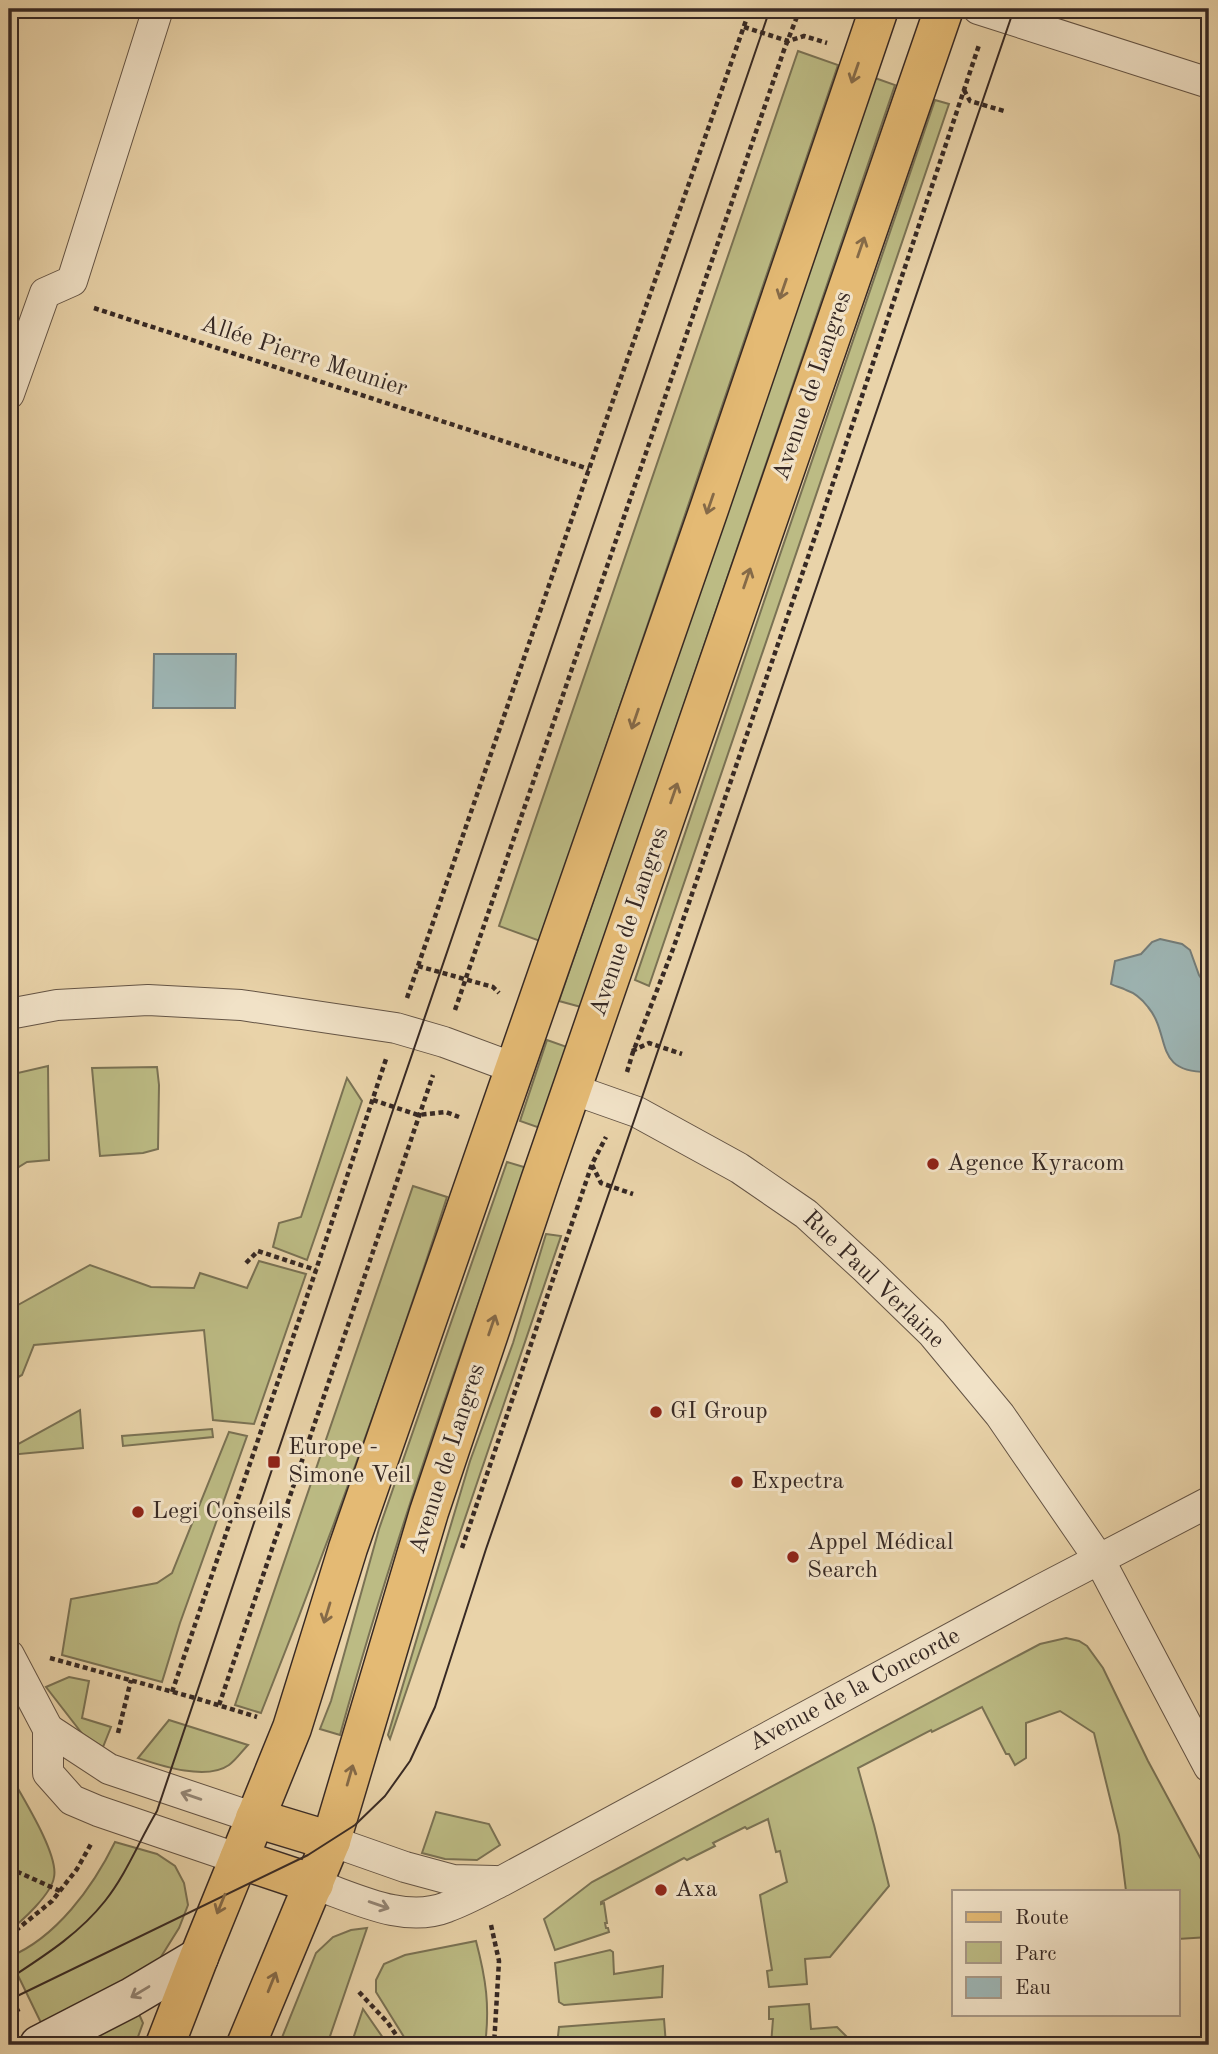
<svg xmlns="http://www.w3.org/2000/svg" width="1218" height="2054" font-family="'Old Standard TT',serif">
<style>
.green{fill:#bcbb84;stroke:#7a7254;stroke-width:2}
.water{fill:#9db5b4;stroke:#747d7a;stroke-width:2}
.lines{fill:none;stroke-linecap:round;stroke-linejoin:round}
.street-casing{stroke:#645445;stroke-width:32}
.secondary-casing{stroke:#372924;stroke-width:41}
.primary-casing{stroke:#372924;stroke-width:41}
.path{stroke:#372924;stroke-width:4.5;stroke-dasharray:5 3.5;stroke-linecap:butt}
.street{stroke:#f1e2c7;stroke-width:30}
.secondary{stroke:#f1e2c7;stroke-width:38}
.primary{stroke:#e4ba74;stroke-width:38}
.tram{stroke:#372924;stroke-width:2}
.oneway{stroke:#856a48}
.oneway2{stroke:#948676}
.poi-dot{fill:#8f2418;stroke:#f1e2c7;stroke-width:2.5}
.labels{text-anchor:middle;dominant-baseline:central;stroke-width:6;stroke-linejoin:round;paint-order:stroke}
.street-label{font-size:24px;fill:#372924;stroke:#f1e2c7}
.poi-label{font-size:24px;fill:#372924;stroke:#f1e2c7;text-anchor:start}
</style>
<rect width="100%" height="100%" fill="#e9d3a9"/>
<filter id="stains"><feTurbulence type="fractalNoise" baseFrequency=".00286" numOctaves="4"/><feColorMatrix values="0 0 0 0 .2 0 0 0 0 .09 0 0 0 0 .02 0 0 0 .5 -.17"/></filter>
<radialGradient id="worn" r=".72"><stop offset=".6" stop-color="#630" stop-opacity="0"/><stop offset="1" stop-color="#630" stop-opacity=".3"/></radialGradient>
<g class="green">
<polygon points="798,51 838,65 540,941 499,926"/>
<polygon points="875,78 895,85 581,1007 559,1001"/>
<polygon points="935,100 949,104 649,986 635,980"/>
<polygon points="547,1040 567,1047 540,1128 520,1121"/>
<polygon points="48,1066 49,1160 27,1162 9,1173 9,1075"/>
<polygon points="157,1067 159,1085 158,1149 143,1153 100,1156 92,1068"/>
<polygon points="347,1078 362,1101 307,1260 273,1247 279,1223 301,1217"/>
<path d="M507,1162l20,6c-68,187 -134,375 -187,567l-20,-6 11,-28 48,-172z"/>
<path d="M413,1186l34,11c-56,174 -118,346 -186,516l-26,-8z"/>
<polygon points="546,1234 561,1236 390,1739 388,1735 470,1461 513,1343"/>
<polygon points="259,1261 306,1274 254,1424 213,1420 204,1330 34,1345 22,1375 9,1382 9,1310 90,1265 151,1287 194,1288 200,1273 247,1288"/>
<polygon points="80,1410 83,1448 9,1455 9,1449"/>
<polygon points="212,1429 213,1437 123,1446 122,1436"/>
<polygon points="229,1432 247,1436 180,1623 162,1682 62,1655 71,1599 157,1583 172,1573"/>
<polygon points="1066,1638 1079,1641 1087,1646 1103,1668 1148,1761 1209,1874 1209,1937 1178,1939 1178,1891 1126,1891 1119,1835 1094,1733 1060,1711 1026,1723 1026,1758 1015,1765 1009,1754 1006,1754 982,1707 932,1732 931,1730 858,1768 874,1825 889,1886 830,1957 805,1959 807,1984 769,1987 767,1971 772,1970 760,1895 787,1882 780,1851 776,1852 768,1819 747,1829 745,1827 713,1843 715,1846 687,1860 684,1858 601,1902 601,1904 604,1903 607,1923 605,1923 606,1928 608,1928 609,1932 555,1950 544,1919 592,1882 1040,1644"/>
<polygon points="69,1677 89,1681 82,1718 111,1727 103,1747 84,1736 46,1687"/>
<path d="M169,1720l79,25c-6,6 -12,15 -19,20 -23,16 -67,1 -91,-7z"/>
<path d="M9,1773c12,22 50,81 45,104 -2,16 -32,45 -45,53z"/>
<polygon points="436,1812 489,1824 500,1845 477,1860 445,1859 422,1853"/>
<path d="M115,1842l42,12 18,12 9,17 4,22 -9,23 -20,32 -114,71 -36,-74c47,-19 84,-70 106,-115z"/>
<polygon points="367,1928 327,2045 279,2045 316,1953 333,1937 351,1930"/>
<path d="M476,1941c10,38 14,65 9,104h-76l-33,-53v-12l8,-16 21,-9z"/>
<polygon points="610,1950 613,1952 614,1974 663,1966 662,1997 564,2005 559,2002 555,1963"/>
<polygon points="809,2004 811,2029 837,2027 855,2045 771,2045 773,2019 769,2019 769,2007"/>
<polygon points="363,2009 388,2045 351,2045"/>
<polygon points="139,2014 143,2023 135,2045 70,2045"/>
<polygon points="664,2019 666,2045 557,2045 559,2027"/>
</g>
<g class="water">
<polygon points="154,654 236,654 235,708 153,708"/>
<path d="M1160,939l22,5 8,6 9,25 10,15v82c-57,1 -37,-36 -61,-65 -6,-8 -13,-14 -22,-17 -5,-3 -10,-3 -15,-6l4,-23 26,-7 11,-12z"/>
</g>
<g class="lines">
<g class="street-casing">
<g id="street">
<polyline points="978,9 1209,83"/>
<polyline points="9,394 45,293 72,281 158,9"/>
<polyline points="9,1014 57,1005 148,1000 241,1005 396,1028 444,1042 514,1068"/>
<polyline points="572,1089 637,1112 739,1168 806,1214 866,1269 932,1333 1000,1415 1099,1559 1209,1767"/>
<polyline points="9,1655 48,1729 48,1773 72,1800 98,1811 239,1859"/>
<polyline points="48,1729 109,1769 255,1818"/>
<polyline points="331,1841 405,1867 453,1880 495,1881"/>
<path d="M314,1884c41,14 90,40 133,23 19,-7 37,-17 55,-26l540,-292 167,-87"/>
</g>
</g>
<g class="secondary-casing">
<polyline id="secondary" points="39,2045 130,1998 199,1957"/>
</g>
<g class="primary-casing">
<g id="primary">
<polyline points="255,1818 331,1841"/>
<polyline points="239,1859 314,1884"/>
<polyline points="165,2045 199,1957 292,1728 348,1548 709,509 879,9"/>
<polyline points="246,2045 331,1841 429,1512 540,1181 944,9"/>
</g>
</g>
<g class="path">
<polyline points="744,27 788,41 804,36 827,43"/>
<polyline points="964,90 970,101 1004,111"/>
<polyline points="94,308 589,469"/>
<polyline points="418,966 493,987 499,993"/>
<polyline points="407,998 589,469 750,9"/>
<polyline points="455,1010 784,50 800,9"/>
<polyline points="632,1051 649,1043 682,1054"/>
<polyline points="627,1072 633,1052 673,949 818,528 979,45"/>
<polyline points="373,1100 418,1115 446,1112 459,1117"/>
<polyline points="592,1165 601,1183 633,1194"/>
<polyline points="246,1263 258,1251 316,1270"/>
<polyline points="462,1548 592,1164 606,1137"/>
<polyline points="50,1658 195,1698 257,1717"/>
<polyline points="172,1692 316,1270 386,1059"/>
<polyline points="219,1705 433,1075"/>
<polyline points="118,1733 131,1680"/>
<polyline points="9,1868 60,1891"/>
<polyline points="491,1925 499,1961 494,2045"/>
<polyline points="9,1936 52,1901 77,1869 91,1844"/>
<polyline points="9,1992 19,2013"/>
<polyline points="359,1992 388,2023 403,2045"/>
</g>
<use href="#street" class="street"/>
<use href="#secondary" class="secondary"/>
<use href="#primary" class="primary"/>
<g class="tram">
<path d="M9,1979c35,-23 70,-45 96,-78 22,-28 34,-60 52,-90l237,-704 376,-1098"/>
<polyline points="9,2000 308,1855 355,1825 385,1796 410,1761 435,1707 486,1549 637,1112 1014,9"/>
</g>
</g>
<defs><path id="oneway-shaft" d="M-6 0H5M1.5-3L5.5 0L1.5 3" fill="none" stroke-width="1.6" stroke-linecap="round" stroke-linejoin="round" transform="scale(1.75)"/></defs>
<g class="oneway">
<use href="#oneway-shaft" transform="translate(855 73) rotate(109)"/>
<use href="#oneway-shaft" transform="translate(861 247) rotate(-71)"/>
<use href="#oneway-shaft" transform="translate(783 289) rotate(109)"/>
<use href="#oneway-shaft" transform="translate(710 504) rotate(109)"/>
<use href="#oneway-shaft" transform="translate(747 578) rotate(-71)"/>
<use href="#oneway-shaft" transform="translate(635 719) rotate(109)"/>
<use href="#oneway-shaft" transform="translate(674 793) rotate(-71)"/>
<use href="#oneway-shaft" transform="translate(492 1325) rotate(-71)"/>
<use href="#oneway-shaft" transform="translate(327 1613) rotate(107)"/>
<use href="#oneway-shaft" transform="translate(350 1775) rotate(-74)"/>
<use href="#oneway-shaft" transform="translate(221 1904) rotate(112)"/>
<use href="#oneway-shaft" transform="translate(272 1982) rotate(-68)"/>
</g>
<g class="oneway2">
<use href="#oneway-shaft" transform="translate(191 1796) rotate(-161)"/>
<use href="#oneway-shaft" transform="translate(379 1905) rotate(19)"/>
<use href="#oneway-shaft" transform="translate(140 1992) rotate(149)"/>
</g>
<g class="poi-dot">
<circle cx="933" cy="1164" r="7"/>
<circle cx="656" cy="1412" r="7"/>
<rect x="267" y="1455" width="14" height="14" rx="3.5"/>
<circle cx="737" cy="1482" r="7"/>
<circle cx="138" cy="1512" r="7"/>
<circle cx="793" cy="1557" r="7"/>
<circle cx="661" cy="1890" r="7"/>
</g>
<g class="labels">
<g class="street-label">
<text transform="translate(304 357) rotate(18)">Allée Pierre Meunier</text>
<text transform="translate(813 386) rotate(-71)">Avenue de Langres</text>
<text transform="translate(630 922) rotate(-71)">Avenue de Langres</text>
<text transform="translate(873 1280) rotate(44)">Rue Paul Verlaine</text>
<text transform="translate(448 1459) rotate(-72)">Avenue de Langres</text>
<text transform="translate(855 1690) rotate(-28)">Avenue de la Concorde</text>
</g>
<g class="poi-label">
<text x="947" y="1164">Agence Kyracom</text>
<text x="670" y="1412">GI Group</text>
<text x="288" y="1448">Europe -<tspan x="288" dy="28">Simone Veil</tspan></text>
<text x="751" y="1482">Expectra</text>
<text x="152" y="1512">Legi Conseils</text>
<text x="807" y="1543">Appel Médical<tspan x="807" dy="28">Search</tspan></text>
<text x="675" y="1890">Axa</text>
</g>
</g>
<rect width="1218" height="2054" fill="none" stroke="#e9d3a9" stroke-width="35"/>
<rect x="10" y="10" width="1197" height="2033" fill="none" stroke="#372924" stroke-width="3.5"/>
<rect x="18" y="18" width="1183" height="2019" fill="none" stroke="#372924" stroke-width="2"/>
<rect x="952" y="1890" width="228" height="126" fill="#f1e2c7" stroke="#a79886" stroke-width="2"/>
<rect x="966" y="1912" width="35" height="10" fill="#e4ba74" stroke="#a79886" stroke-width="2"/>
<text x="1015" y="1924" font-size="21" fill="#372924">Route</text>
<rect x="966" y="1942" width="35" height="21" fill="#bcbb84" stroke="#a79886" stroke-width="2"/>
<text x="1015" y="1960" font-size="21" fill="#372924">Parc</text>
<rect x="966" y="1977" width="35" height="21" fill="#9db5b4" stroke="#a79886" stroke-width="2"/>
<text x="1015" y="1994" font-size="21" fill="#372924">Eau</text>
<rect width="100%" height="100%" filter="url(#stains)"/>
<rect width="100%" height="100%" fill="url(#worn)"/>
</svg>
